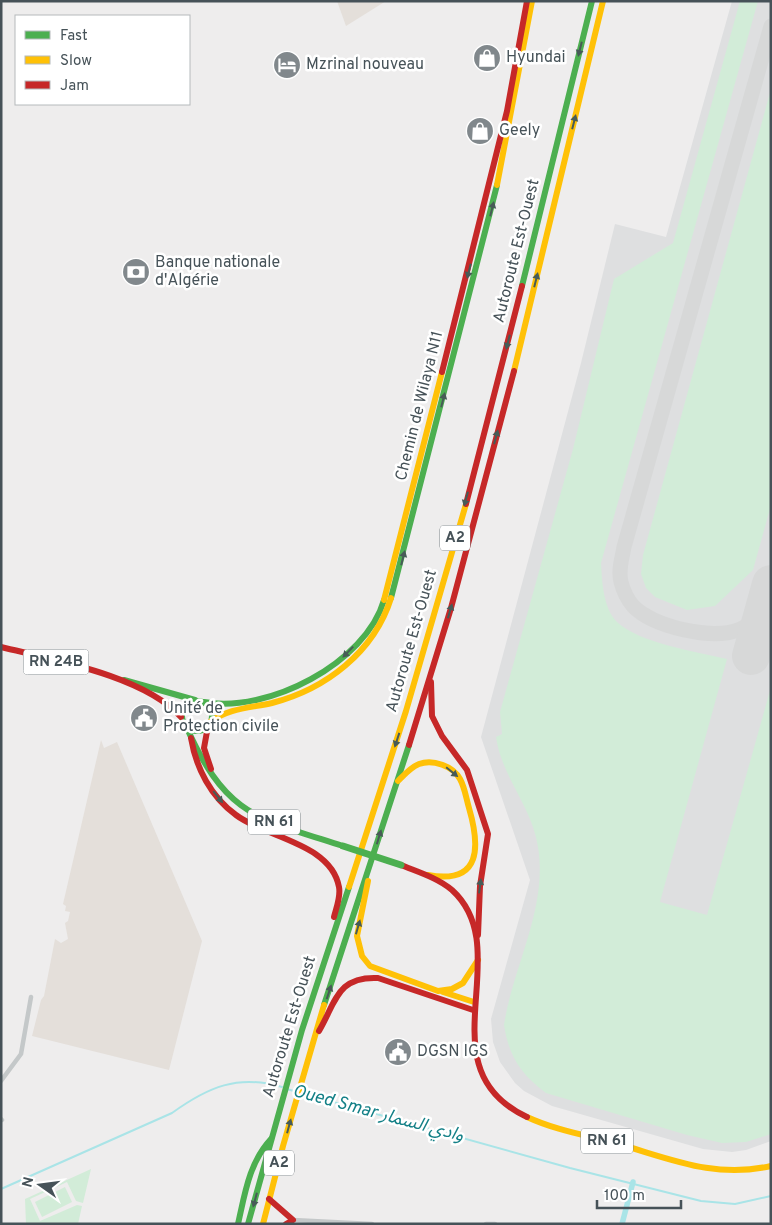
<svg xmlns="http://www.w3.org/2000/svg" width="772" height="1225" font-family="Overpass,'Noto Sans Arabic',sans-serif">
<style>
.commercial{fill:#e4dfda}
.airport{fill:#dedfe0}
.grass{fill:#d2ecd8}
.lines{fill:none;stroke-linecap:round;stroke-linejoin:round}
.stream{stroke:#a9e4e7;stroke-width:2}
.canal{stroke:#a9e4e7;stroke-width:5.5}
.taxiway{stroke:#d7d8d8;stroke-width:15}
.runway{stroke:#d7d8d8;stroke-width:38}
.street{stroke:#c4c8c9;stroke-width:4.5}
.fast{stroke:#4caf50;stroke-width:6}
.slow{stroke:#ffc107;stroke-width:6}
.jam{stroke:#c62828;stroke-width:6}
.fast-bridge{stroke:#4caf50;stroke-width:7}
.oneway{fill:#475b57}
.labels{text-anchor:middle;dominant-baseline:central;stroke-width:5;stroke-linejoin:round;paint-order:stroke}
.shield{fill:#fff;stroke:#7e868a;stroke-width:1}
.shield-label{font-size:15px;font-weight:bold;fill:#465258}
.poi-label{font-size:16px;fill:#465258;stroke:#fff;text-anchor:start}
.street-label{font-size:16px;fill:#465258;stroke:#fff}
.water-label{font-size:18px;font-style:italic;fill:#148087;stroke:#fff}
</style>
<rect width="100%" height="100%" fill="#eeeded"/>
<g class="commercial">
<polygon points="337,1 386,1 346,26"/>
<polygon points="101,740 104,748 117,742 202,941 169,1070 32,1036 41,1000 44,996 55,939 61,943 68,939 65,923 68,921 70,912 65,911 66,906 63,904"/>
</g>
<polygon class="airport" points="732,1 771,1 771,1141 746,1150 732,1152 703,1149 552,1106 524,1091 515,1083 500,1062 493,1042 491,1019 530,880 481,737 581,363 615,224 666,237"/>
<g class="grass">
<path d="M740,1h18l-157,562c1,18 2,45 16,59 22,21 80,30 110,37l-67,243 47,13 64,-228v447l-25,8 -24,1 -35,-8 -141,-42c-25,-19 -37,-36 -42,-68 9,-59 44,-117 34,-178 -6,-41 -36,-69 -42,-110l6,-3 -2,-22 73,-263 41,-170 59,-36z"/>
<polygon points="771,89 771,505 753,570 715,606 687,610 655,597 646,588 641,574 643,555"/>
<polygon points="91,1169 83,1203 76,1201 67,1182 30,1199 40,1221 77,1205 82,1206 78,1224 26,1224 25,1199"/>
<polygon points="65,1187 72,1202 42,1217 35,1202"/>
</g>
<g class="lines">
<g class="stream">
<polyline points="287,1089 297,1092"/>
<polyline points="301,1093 570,1168 701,1201 735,1204 771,1196"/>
<path d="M1,1189l171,-76c36,-26 66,-39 110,-26"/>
</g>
<polyline class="canal" points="622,1224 633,1182"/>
<path class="taxiway" d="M766,600c-6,12 -14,25 -28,30 -26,10 -85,-3 -105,-24 -5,-6 -10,-16 -12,-24 -3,-12 1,-23 3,-35l147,-521"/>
<polyline class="runway" points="751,656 771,584"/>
<g class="street">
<polyline points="1,1081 21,1054 31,997"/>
<polyline points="1,1119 2,1120"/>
<polyline points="293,1220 372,1224"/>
<polyline points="486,1224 495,1224"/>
</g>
<g class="fast">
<polyline points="522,286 592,1"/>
<polyline points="391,598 497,185"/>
<polyline points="124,680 195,700"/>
<circle cx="197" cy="716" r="15"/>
<path d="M204,702c63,12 162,-39 180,-102"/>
<path d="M186,726c40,90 70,92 157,120"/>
<polyline points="324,1005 409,745"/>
<path d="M238,1224c7,-31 11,-61 33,-85"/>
<polyline points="248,1224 302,1030 349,887"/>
</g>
<g class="slow">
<polyline points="497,185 532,1"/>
<polyline points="514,371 603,1"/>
<polyline points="384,600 442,372"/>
<path d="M210,722c19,-14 40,-14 62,-19 54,-14 102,-51 119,-105"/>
<path d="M398,781c6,-6 13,-14 21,-17 14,-5 34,2 41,15 5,9 6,19 9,29 11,38 13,77 -41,67"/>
<polyline points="368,881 357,936 362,956 370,966 438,991 452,989 463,983 478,960"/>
<polyline points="349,887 406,711 466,504"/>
<polyline points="443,992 474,1002"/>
<path d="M527,1117c28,13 58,18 88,26 54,15 98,36 156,23"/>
<polyline points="263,1224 283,1146 324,1005"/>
</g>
<g class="jam">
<polyline points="442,372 507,111 527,1"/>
<polyline points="466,504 522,286"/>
<path d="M1,647c53,13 143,29 180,70"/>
<polyline points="431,682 432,716 442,736 467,770 488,834 480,886 478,935"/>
<polyline points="208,726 204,748 211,769"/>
<path d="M191,738c5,30 20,59 45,77 30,23 95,28 103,72 2,10 -3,21 -5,30"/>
<polyline points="409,745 451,608 514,371"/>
<path d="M401,865c17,7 37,13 51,25 67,61 -30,178 75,227"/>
<path d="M319,1031c17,-29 18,-55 59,-53l95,32"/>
<polyline points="269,1199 293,1220 286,1224"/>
</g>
<polyline class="fast-bridge" points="343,846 401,865"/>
</g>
<defs><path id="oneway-solid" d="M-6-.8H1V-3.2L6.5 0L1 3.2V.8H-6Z" transform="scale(1.25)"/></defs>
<g class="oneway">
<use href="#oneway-solid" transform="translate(580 49) rotate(104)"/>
<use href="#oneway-solid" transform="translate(574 122) rotate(-76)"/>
<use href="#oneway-solid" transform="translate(492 209) rotate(-76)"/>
<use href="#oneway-solid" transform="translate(469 271) rotate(104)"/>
<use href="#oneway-solid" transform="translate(536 280) rotate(-76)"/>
<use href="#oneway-solid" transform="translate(508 342) rotate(104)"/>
<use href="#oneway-solid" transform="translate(443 400) rotate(-76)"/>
<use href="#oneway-solid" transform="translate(496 437) rotate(-75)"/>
<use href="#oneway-solid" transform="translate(466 499) rotate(105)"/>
<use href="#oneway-solid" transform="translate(403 558) rotate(-76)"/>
<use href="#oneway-solid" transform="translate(450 611) rotate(-74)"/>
<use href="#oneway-solid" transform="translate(348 652) rotate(134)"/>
<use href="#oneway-solid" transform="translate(397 740) rotate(108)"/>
<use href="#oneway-solid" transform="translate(452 772) rotate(39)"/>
<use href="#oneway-solid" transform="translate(218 797) rotate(51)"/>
<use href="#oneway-solid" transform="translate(379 837) rotate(-73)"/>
<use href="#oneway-solid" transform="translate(480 886) rotate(-83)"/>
<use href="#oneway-solid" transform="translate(358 927) rotate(-74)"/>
<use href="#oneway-solid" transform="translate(329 992) rotate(-72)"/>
<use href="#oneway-solid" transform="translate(289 1126) rotate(-75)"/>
<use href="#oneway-solid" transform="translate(255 1200) rotate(105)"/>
</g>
<defs>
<g id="shop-disc" transform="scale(1.4375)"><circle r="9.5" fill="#81888c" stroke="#fff"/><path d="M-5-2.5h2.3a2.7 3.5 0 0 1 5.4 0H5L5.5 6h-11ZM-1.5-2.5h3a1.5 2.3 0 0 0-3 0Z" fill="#fff"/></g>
<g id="hotel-disc" transform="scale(1.4375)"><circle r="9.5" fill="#81888c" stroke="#fff"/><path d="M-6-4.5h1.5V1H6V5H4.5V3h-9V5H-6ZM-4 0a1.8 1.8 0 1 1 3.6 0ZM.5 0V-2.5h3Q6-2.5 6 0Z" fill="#fff"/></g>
<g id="bank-disc" transform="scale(1.4375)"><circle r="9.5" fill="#81888c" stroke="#fff"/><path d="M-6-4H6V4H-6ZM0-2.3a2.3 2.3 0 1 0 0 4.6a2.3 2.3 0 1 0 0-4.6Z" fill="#fff"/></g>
<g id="civic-disc" transform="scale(1.4375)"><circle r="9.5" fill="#81888c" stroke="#fff"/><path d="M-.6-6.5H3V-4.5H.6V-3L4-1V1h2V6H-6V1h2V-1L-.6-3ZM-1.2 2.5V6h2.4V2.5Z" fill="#fff"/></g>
</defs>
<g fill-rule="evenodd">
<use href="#shop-disc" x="487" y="58"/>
<use href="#hotel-disc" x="287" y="65"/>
<use href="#shop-disc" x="480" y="131"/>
<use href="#bank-disc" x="136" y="272"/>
<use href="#civic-disc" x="144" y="718"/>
<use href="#civic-disc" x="398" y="1052"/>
</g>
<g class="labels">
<g class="shield">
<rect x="440" y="525.5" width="30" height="25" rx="4"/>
<rect x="23.5" y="649.5" width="65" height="25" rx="4"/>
<rect x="248" y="809.5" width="52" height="25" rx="4"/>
<rect x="581" y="1128.5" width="52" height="25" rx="4"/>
<rect x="264" y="1150.5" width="30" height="25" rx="4"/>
</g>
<g class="shield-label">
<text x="455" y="538">A2</text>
<text x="56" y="662">RN 24B</text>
<text x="274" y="822">RN 61</text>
<text x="607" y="1141">RN 61</text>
<text x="279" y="1163">A2</text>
</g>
<g class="poi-label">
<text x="506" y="58">Hyundai</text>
<text x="306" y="65">Mzrinal nouveau</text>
<text x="499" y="131">Geely</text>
<text x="155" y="263">Banque nationale<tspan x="155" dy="18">d'Algérie</tspan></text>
<text x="163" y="709">Unité de<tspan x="163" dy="18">Protection civile</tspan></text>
<text x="417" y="1052">DGSN IGS</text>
</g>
<g class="street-label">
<text transform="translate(517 251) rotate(-76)">Autoroute Est-Ouest</text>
<text transform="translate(420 406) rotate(-76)">Chemin de Wilaya N11</text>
<text transform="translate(412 641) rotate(-74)">Autoroute Est-Ouest</text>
<text transform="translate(290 1027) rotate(-73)">Autoroute Est-Ouest</text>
</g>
<g class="water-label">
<text transform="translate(378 1114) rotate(15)">Oued Smar وادي السمار</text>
</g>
</g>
<rect width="772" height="1225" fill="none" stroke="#465258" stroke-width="5"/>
<rect x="15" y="15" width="175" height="90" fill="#ffffff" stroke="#b5babc"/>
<rect x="25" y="31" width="25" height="8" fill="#4caf50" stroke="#b5babc"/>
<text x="60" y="40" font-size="15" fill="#465258">Fast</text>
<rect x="25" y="56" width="25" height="8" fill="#ffc107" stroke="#b5babc"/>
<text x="60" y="65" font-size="15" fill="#465258">Slow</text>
<rect x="25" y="81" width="25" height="8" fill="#c62828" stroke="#b5babc"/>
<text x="60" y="90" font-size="15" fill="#465258">Jam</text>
<g transform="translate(40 1185) rotate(284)" stroke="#ffffff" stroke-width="4" paint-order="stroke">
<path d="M0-4L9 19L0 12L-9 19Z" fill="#465258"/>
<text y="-8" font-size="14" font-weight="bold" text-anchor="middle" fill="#465258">N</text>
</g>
<path d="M597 1200v8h84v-8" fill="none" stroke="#465258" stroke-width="2.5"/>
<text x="604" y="1200" font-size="15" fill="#465258" stroke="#ffffff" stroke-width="4" paint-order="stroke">100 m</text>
</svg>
